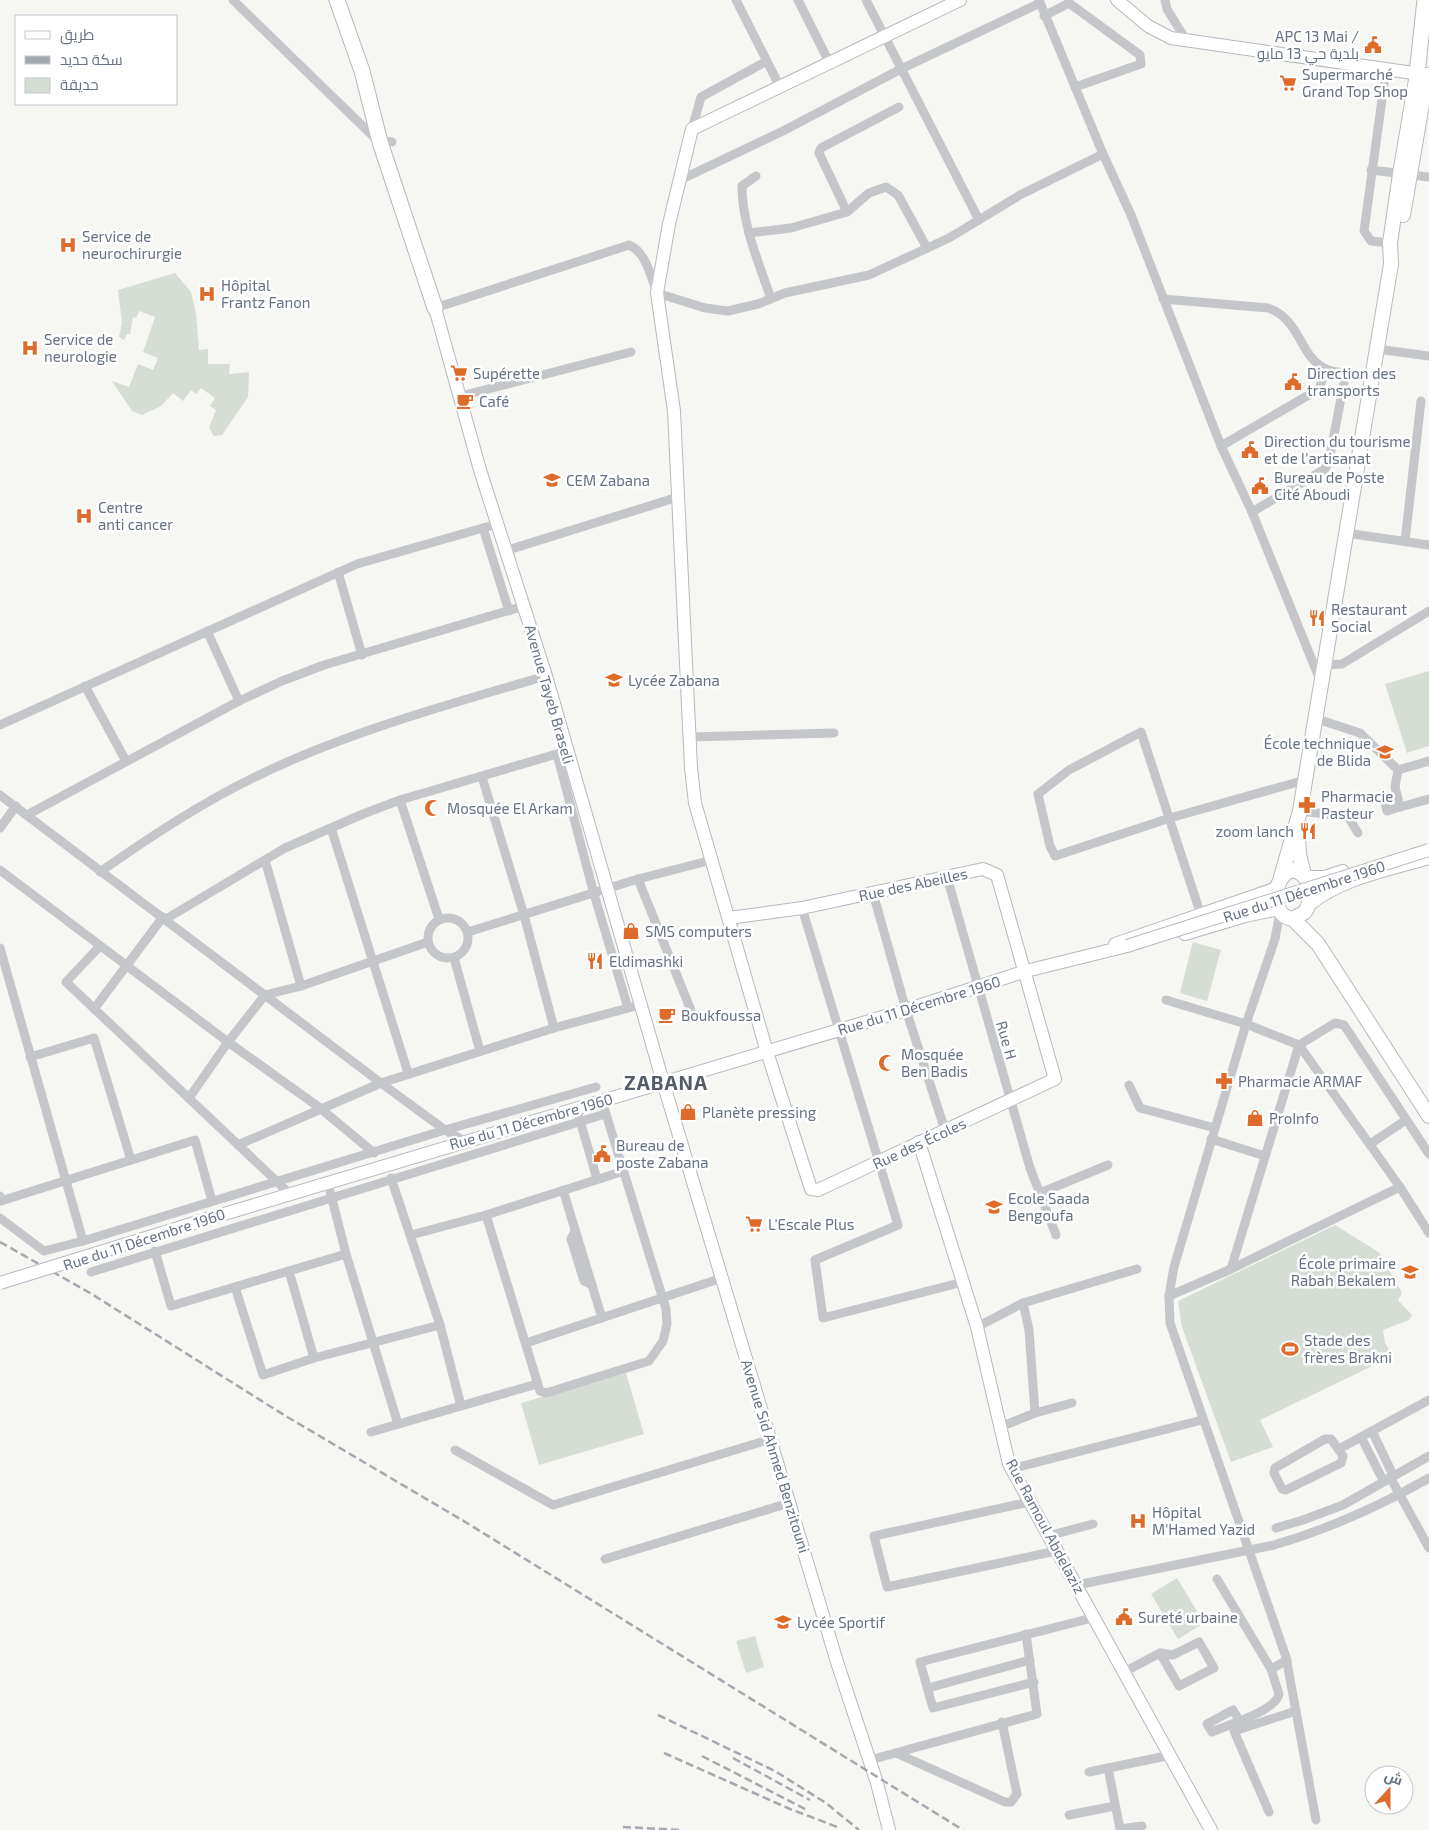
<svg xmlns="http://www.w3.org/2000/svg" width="1429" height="1830" font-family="'Exo 2',Cairo,sans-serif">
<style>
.green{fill:#d6ddd4}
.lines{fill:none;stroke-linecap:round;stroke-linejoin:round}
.secondary-casing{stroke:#b6b9be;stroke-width:14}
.primary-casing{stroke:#b7b9be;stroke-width:16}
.highway-casing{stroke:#b6b8bc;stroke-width:17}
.street{stroke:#c4c6ca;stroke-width:9}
.secondary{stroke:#fff;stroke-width:12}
.primary{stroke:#fff;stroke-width:14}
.highway{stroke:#fff;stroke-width:15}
.rail{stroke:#a4a8af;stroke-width:2.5;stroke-dasharray:8 4;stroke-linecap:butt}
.secondary-bridge-casing{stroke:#b6b9be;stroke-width:14;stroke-linecap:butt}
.secondary-bridge{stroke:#fff;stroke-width:12}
.labels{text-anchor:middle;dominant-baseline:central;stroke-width:5;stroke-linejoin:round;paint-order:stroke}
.poi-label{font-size:15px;fill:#667283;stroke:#fff;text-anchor:start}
.street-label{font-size:15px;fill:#667283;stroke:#fff}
.district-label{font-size:20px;font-weight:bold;letter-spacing:1px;fill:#535c68;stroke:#fff}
</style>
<rect width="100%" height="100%" fill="#f6f6f3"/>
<g class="green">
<polygon points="175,273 191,292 196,313 199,350 208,349 208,364 230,364 229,374 249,372 248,397 222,435 214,436 209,428 216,410 210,406 215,398 201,388 196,394 191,390 183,401 173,393 161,406 142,415 132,411 112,381 129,387 138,364 153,370 158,358 143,352 155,317 139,311 136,318 133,317 130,334 127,334 124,340 119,337 122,323 118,290"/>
<polygon points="1429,671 1429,746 1407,753 1385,684"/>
<polygon points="1193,942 1221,950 1207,1001 1180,993"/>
<polygon points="1335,1225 1380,1253 1402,1293 1398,1300 1412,1315 1409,1320 1383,1330 1385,1343 1393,1356 1260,1420 1273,1447 1231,1462 1182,1327 1178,1301"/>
<polygon points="626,1373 644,1434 539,1465 521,1403"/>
<polygon points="1177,1578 1204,1623 1178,1639 1151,1594"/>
<polygon points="755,1636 764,1667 746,1673 736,1641"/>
</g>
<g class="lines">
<g class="secondary-casing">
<g id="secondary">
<polyline points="1117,0 1148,26 1171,38 1427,75"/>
<polyline points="435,308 480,470 546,676 663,1082 837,1662 877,1783 889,1830"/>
<polyline points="1307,877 1325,877 1343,871"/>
<path d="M1309,905c33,-27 79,-35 120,-47"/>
<polyline points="729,918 802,908 983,869 997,875 1055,1079 818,1190 811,1189 767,1052 695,803 691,768 674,411 657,293 669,224 692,129 960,0"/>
<polyline points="1185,934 1245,916 1279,909"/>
<polyline points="1115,944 1277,888"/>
<polyline points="919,1142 977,1327 1009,1464 1211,1830"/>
<polyline points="204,1220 906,1010 1026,971 1127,946"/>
</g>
</g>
<g class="primary-casing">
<g id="primary">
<polyline points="1403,215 1427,75"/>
<polyline points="1298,836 1299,854 1304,875"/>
<path d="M1292,870c20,3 22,27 13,42l-12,7c-24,-3 -21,-42 -1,-49z"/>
<polyline points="1281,877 1300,811 1391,264 1390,243 1400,174 1417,74"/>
<polyline points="1293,919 1318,944 1429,1116"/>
</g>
</g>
<g class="highway-casing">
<g id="highway">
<polyline points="337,0 362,71 380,142 435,308"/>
<polyline points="1417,74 1425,0"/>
</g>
</g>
<g class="street">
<polyline points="233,0 377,140 392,142"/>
<polyline points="736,0 780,87"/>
<polyline points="798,0 830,64"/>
<polyline points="866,0 979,220"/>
<polyline points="1039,0 1103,154 1131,215 1221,446 1252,512 1320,680"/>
<polyline points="1165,0 1167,9 1186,40"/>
<polyline points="1044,16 1069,3 1140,55 1141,64 1075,87"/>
<polyline points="1386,70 1364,231 1371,241 1390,243"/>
<polyline points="692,129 701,97 767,61"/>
<polyline points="1371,170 1429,177"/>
<path d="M756,176l-14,10c0,39 17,77 29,113"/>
<polyline points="680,180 783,131 901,69 1040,3"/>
<polyline points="847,212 819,153 821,148 899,107"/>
<polyline points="749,233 791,228 847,212 869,193 886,187 898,195 927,248"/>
<path d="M1163,299l105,9c33,11 31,49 58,61 10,5 34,4 47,6"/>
<path d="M435,308l194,-63c17,7 22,32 28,48l48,15 23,3 30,-7 27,-11 84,-18 80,-37 71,-43 83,-41"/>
<polyline points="1377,349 1429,356"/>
<polyline points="461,396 631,352"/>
<polyline points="1221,446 1319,389 1326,369"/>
<polyline points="1252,512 1325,469 1329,461 1346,372"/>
<polyline points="483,528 509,611"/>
<polyline points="1346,533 1429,545"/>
<polyline points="1405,541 1421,401"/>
<polyline points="505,551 678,497"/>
<polyline points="338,572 362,655"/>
<polyline points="207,631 239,701"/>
<polyline points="1323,665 1342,664 1429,611"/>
<polyline points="85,686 126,761"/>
<polyline points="1314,718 1360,733 1398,770 1429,761"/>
<polyline points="0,725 357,564 497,524"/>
<polyline points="690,737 834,733"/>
<polyline points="557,754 594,894 628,1008"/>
<polyline points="1398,770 1395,787 1400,807 1429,799"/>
<polyline points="482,777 524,915 554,1028"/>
<polyline points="0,795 381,1083 445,1130 464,1141"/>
<polyline points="1397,795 1384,798 1387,811 1400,807"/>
<polyline points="400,800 439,919"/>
<polyline points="1300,811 1344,816 1349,818 1358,833"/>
<polyline points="27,815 239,701 282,681 324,665 524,606"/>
<polyline points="0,828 16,806"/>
<polyline points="331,828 408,1073"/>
<polyline points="265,860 301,986"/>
<polyline points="0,870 228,1042 320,1108 374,1153"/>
<path d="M100,872c48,-34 96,-66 149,-92 89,-45 200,-76 297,-104"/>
<polyline points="947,877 1030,1168 1056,1235"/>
<polyline points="638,879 692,1013"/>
<polyline points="873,893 906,1010 945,1130"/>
<polyline points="1198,906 1141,732 1069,770 1038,794 1050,846 1055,856 1170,818 1305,780"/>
<polyline points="802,908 898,1225 815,1260 823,1318 963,1282"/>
<polyline points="1280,912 1275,939 1246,1024 1174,1267 1169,1296 1170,1323 1286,1657 1316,1820"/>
<circle cx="448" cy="938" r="20"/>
<polyline points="166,919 285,848 363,814 400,800 567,751"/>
<polyline points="468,932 638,879 712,860"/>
<polyline points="100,946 66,982 289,1193"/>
<polyline points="0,948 83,1241 445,1130 596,1087"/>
<polyline points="454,958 480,1051"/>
<polyline points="1166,1000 1246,1024 1299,1045 1400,1187 1429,1233"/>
<polyline points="94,1009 163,917"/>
<polyline points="30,1057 94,1038 131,1160"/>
<polyline points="1129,1085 1140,1108 1215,1128"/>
<polyline points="189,1098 228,1042 265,995 301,986 428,942"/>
<polyline points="579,1117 597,1179"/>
<polyline points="1211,1139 1265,1156"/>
<polyline points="1370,1144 1406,1120"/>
<polyline points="238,1145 381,1083 554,1028 643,1004"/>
<polyline points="391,1178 440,1325 461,1406"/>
<polyline points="1400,1187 1231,1269 1299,1045 1335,1023 1344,1025 1429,1154"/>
<polyline points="563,1190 602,1318"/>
<polyline points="330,1191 346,1254 398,1424"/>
<polyline points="1040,1193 1108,1165"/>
<polyline points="0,1196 1,1201 195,1140 212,1201"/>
<polyline points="486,1215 540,1391 546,1393 649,1361 663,1341 667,1324 666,1309 602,1101"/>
<polyline points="0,1218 44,1251 83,1241"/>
<polyline points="575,1231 571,1239 584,1281 592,1285"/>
<polyline points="411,1235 486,1215 624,1171"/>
<polyline points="155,1251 171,1306 346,1254"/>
<polyline points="289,1271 314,1358"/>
<polyline points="91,1272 605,1114"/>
<polyline points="235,1287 263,1375 314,1358 440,1325"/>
<polyline points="1169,1296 1231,1269"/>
<polyline points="1023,1303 1029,1330 1035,1413"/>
<polyline points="977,1327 1023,1303 1137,1269"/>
<polyline points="526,1343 722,1278"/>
<polyline points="1000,1427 1035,1413 1072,1403"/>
<polyline points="1372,1431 1393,1475"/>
<polyline points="371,1432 537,1384"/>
<polyline points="1361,1437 1383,1480"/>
<polygon points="1325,1439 1331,1439 1343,1456 1341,1463 1286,1490 1282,1489 1274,1473 1275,1468"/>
<polyline points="1339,1449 1429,1400"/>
<polyline points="455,1450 553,1505 771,1439"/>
<polyline points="1011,1469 1202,1420"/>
<polyline points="1390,1477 1429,1548"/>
<polyline points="1029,1502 874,1536 887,1587 1056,1551"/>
<polyline points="1276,1528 1303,1520 1343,1505 1429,1456"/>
<polyline points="1048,1536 1093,1524"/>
<polyline points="605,1559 789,1503"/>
<polyline points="1217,1579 1271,1669"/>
<path d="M1077,1585l197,-40c55,-16 106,-39 155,-67"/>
<polyline points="1124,1672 1160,1653 1173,1655 1199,1642 1214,1668 1179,1686 1160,1653"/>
<polyline points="1034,1682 933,1708 920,1662 1096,1617"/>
<polyline points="928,1688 1030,1660"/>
<path d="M1239,1720l-6,-10 -26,14 5,8c15,-7 64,-21 67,-38l-8,-25 16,-9"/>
<polyline points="896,1753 1005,1802 1011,1802 1017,1794 1002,1722"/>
<polyline points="870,1760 1037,1714 1026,1634"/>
<polyline points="1108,1768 1120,1829 1142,1826"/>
<polyline points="1089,1772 1171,1755"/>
<polyline points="1269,1812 1234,1731 1296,1711"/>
<polyline points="1069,1815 1115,1806"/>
</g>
<use href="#secondary" class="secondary"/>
<use href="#primary" class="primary"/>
<use href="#highway" class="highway"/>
<g class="rail">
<polyline points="0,1242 90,1293 284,1415 467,1523 963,1830"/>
<polyline points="658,1715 775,1771 826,1803 859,1830"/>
<polyline points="664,1753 790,1809 840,1828"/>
<polyline points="702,1756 807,1810"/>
<polyline points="733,1758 810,1800"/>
<polyline points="623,1827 681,1830"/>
</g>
<g class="secondary-bridge-casing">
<g id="secondary-bridge">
<polyline points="1127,946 1429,850"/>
<polyline points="0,1283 204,1220"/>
</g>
</g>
<use href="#secondary-bridge" class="secondary-bridge"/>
</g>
<defs>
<g id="civic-bare" transform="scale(1.35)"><path d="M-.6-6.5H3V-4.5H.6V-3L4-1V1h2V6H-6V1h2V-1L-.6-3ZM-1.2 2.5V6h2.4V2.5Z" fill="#df6b2a" stroke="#fff" stroke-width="2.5" paint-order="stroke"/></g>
<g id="supermarket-bare" transform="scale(1.35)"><path d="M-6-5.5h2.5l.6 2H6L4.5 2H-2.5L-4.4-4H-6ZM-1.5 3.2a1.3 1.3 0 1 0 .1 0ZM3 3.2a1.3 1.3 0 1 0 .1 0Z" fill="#df6b2a" stroke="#fff" stroke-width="2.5" paint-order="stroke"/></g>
<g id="hospital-bare" transform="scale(1.35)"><path d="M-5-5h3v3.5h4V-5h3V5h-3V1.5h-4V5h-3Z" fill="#df6b2a" stroke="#fff" stroke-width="2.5" paint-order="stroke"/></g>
<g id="cafe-bare" transform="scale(1.35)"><path d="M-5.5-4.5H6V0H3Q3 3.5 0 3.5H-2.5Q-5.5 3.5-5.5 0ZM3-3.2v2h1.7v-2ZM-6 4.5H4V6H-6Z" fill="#df6b2a" stroke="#fff" stroke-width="2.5" paint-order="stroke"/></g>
<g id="school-bare" transform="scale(1.35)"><path d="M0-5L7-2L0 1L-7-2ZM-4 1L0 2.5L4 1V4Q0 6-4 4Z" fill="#df6b2a" stroke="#fff" stroke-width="2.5" paint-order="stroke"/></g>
<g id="restaurant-bare" transform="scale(1.35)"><path d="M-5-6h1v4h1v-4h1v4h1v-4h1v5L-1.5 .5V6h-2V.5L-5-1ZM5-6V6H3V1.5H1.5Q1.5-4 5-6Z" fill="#df6b2a" stroke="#fff" stroke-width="2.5" paint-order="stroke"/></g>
<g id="university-bare" transform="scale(1.35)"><path d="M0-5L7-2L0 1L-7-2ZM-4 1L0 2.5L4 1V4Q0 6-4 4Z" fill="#df6b2a" stroke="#fff" stroke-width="2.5" paint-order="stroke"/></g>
<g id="pharmacy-bare" transform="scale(1.35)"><path d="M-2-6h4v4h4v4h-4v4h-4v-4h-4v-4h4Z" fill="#df6b2a" stroke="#fff" stroke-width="2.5" paint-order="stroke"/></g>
<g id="mosque-bare" transform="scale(1.35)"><path d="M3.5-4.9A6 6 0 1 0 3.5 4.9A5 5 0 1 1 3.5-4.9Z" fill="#df6b2a" stroke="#fff" stroke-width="2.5" paint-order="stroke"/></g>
<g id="shop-bare" transform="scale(1.35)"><path d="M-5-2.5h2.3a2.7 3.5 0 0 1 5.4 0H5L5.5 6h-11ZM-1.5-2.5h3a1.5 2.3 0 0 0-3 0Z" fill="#df6b2a" stroke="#fff" stroke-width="2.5" paint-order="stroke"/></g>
<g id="stadium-bare" transform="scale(1.35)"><path d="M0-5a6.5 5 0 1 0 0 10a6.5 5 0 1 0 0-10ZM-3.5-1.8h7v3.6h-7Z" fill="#df6b2a" stroke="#fff" stroke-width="2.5" paint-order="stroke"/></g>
</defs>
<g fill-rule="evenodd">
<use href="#civic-bare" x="1373" y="45"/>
<use href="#supermarket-bare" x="1288" y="83"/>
<use href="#hospital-bare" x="68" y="245"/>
<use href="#hospital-bare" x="207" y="294"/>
<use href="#hospital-bare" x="30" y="348"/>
<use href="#supermarket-bare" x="459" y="373"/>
<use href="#civic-bare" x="1293" y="382"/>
<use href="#cafe-bare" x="465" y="401"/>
<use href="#civic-bare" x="1250" y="450"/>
<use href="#school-bare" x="552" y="480"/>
<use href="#civic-bare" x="1260" y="486"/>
<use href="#hospital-bare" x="84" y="516"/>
<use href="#restaurant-bare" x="1317" y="618"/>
<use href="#school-bare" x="614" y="680"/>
<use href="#university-bare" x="1385" y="752"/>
<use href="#pharmacy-bare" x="1307" y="805"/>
<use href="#mosque-bare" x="433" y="808"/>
<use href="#restaurant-bare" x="1308" y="831"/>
<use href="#shop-bare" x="631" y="931"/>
<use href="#restaurant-bare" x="595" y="961"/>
<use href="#cafe-bare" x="667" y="1015"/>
<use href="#mosque-bare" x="887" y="1063"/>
<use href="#pharmacy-bare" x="1224" y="1081"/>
<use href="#shop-bare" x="688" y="1112"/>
<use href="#shop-bare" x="1255" y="1118"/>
<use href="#civic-bare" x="602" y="1154"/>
<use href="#school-bare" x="994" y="1207"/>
<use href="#supermarket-bare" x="754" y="1224"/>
<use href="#school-bare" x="1410" y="1272"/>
<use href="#stadium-bare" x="1290" y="1349"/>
<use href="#hospital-bare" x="1138" y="1521"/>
<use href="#civic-bare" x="1124" y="1617"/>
<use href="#school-bare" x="783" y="1622"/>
</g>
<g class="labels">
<g class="poi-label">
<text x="1359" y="36" text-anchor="end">APC 13 Mai /<tspan x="1359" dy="17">بلدية حي 13 مايو</tspan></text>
<text x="1302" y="74">Supermarché<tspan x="1302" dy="17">Grand Top Shop</tspan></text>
<text x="82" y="236">Service de<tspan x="82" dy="17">neurochirurgie</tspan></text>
<text x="221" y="285">Hôpital<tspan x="221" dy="17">Frantz Fanon</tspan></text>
<text x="44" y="339">Service de<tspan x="44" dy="17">neurologie</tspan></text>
<text x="473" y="373">Supérette</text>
<text x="1307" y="373">Direction des<tspan x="1307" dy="17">transports</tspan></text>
<text x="479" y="401">Café</text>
<text x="1264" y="441">Direction du tourisme<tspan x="1264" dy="17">et de l'artisanat</tspan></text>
<text x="1274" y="477">Bureau de Poste<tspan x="1274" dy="17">Cité Aboudi</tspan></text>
<text x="566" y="480">CEM Zabana</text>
<text x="98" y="507">Centre<tspan x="98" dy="17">anti cancer</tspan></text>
<text x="1331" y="609">Restaurant<tspan x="1331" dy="17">Social</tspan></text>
<text x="628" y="680">Lycée Zabana</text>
<text x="1371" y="743" text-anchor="end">École technique<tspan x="1371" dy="17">de Blida</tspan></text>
<text x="1321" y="796">Pharmacie<tspan x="1321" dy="17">Pasteur</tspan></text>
<text x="447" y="808">Mosquée El Arkam</text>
<text x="1294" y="831" text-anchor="end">zoom lanch</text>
<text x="645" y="931">SMS computers</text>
<text x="609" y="961">Eldimashki</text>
<text x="681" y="1015">Boukfoussa</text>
<text x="901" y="1054">Mosquée<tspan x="901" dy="17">Ben Badis</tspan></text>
<text x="1238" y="1081">Pharmacie ARMAF</text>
<text x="702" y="1112">Planète pressing</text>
<text x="1269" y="1118">ProInfo</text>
<text x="616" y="1145">Bureau de<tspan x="616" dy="17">poste Zabana</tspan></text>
<text x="1008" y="1198">Ecole Saada<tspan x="1008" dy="17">Bengoufa</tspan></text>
<text x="768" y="1224">L'Escale Plus</text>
<text x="1396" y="1263" text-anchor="end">École primaire<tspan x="1396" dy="17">Rabah Bekalem</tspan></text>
<text x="1304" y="1340">Stade des<tspan x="1304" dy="17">frères Brakni</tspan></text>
<text x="1152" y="1512">Hôpital<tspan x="1152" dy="17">M'Hamed Yazid</tspan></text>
<text x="1138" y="1617">Sureté urbaine</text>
<text x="797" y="1622">Lycée Sportif</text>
</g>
<g class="street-label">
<text transform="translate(550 694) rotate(74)">Avenue Tayeb Braseli</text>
<text transform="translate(913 884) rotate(-12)">Rue des Abeilles</text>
<text transform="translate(1304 891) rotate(-18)">Rue du 11 Décembre 1960</text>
<text transform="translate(919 1005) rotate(-17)">Rue du 11 Décembre 1960</text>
<text transform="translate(1007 1040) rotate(74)">Rue H</text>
<text transform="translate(531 1121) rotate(-16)">Rue du 11 Décembre 1960</text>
<text transform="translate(919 1143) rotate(-25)">Rue des Écoles</text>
<text transform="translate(144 1239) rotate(-18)">Rue du 11 Décembre 1960</text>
<text transform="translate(776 1456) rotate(73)">Avenue Sid Ahmed Benzitouni</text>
<text transform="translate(1046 1526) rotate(62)">Rue Ramoul Abdelaziz</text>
</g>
<g class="district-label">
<text x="666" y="1082">ZABANA</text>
</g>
</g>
<rect x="15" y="15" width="162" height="90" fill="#ffffff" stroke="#c2c7cd"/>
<rect x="25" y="31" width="25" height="8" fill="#ffffff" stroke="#c2c7cd"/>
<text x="60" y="40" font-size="15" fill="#667283">طريق</text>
<rect x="25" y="56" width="25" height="8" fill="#a4a8af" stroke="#c2c7cd"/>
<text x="60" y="65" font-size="15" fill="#667283">سكة حديد</text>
<rect x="25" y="78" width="25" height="15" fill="#d6ddd4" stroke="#c2c7cd"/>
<text x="60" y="90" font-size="15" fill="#667283">حديقة</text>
<g transform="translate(1389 1790) rotate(21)"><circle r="24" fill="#ffffff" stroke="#c2c7cd"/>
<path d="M0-4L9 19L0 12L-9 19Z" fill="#df6b2a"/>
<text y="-8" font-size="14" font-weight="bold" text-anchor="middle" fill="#667283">ش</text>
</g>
</svg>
